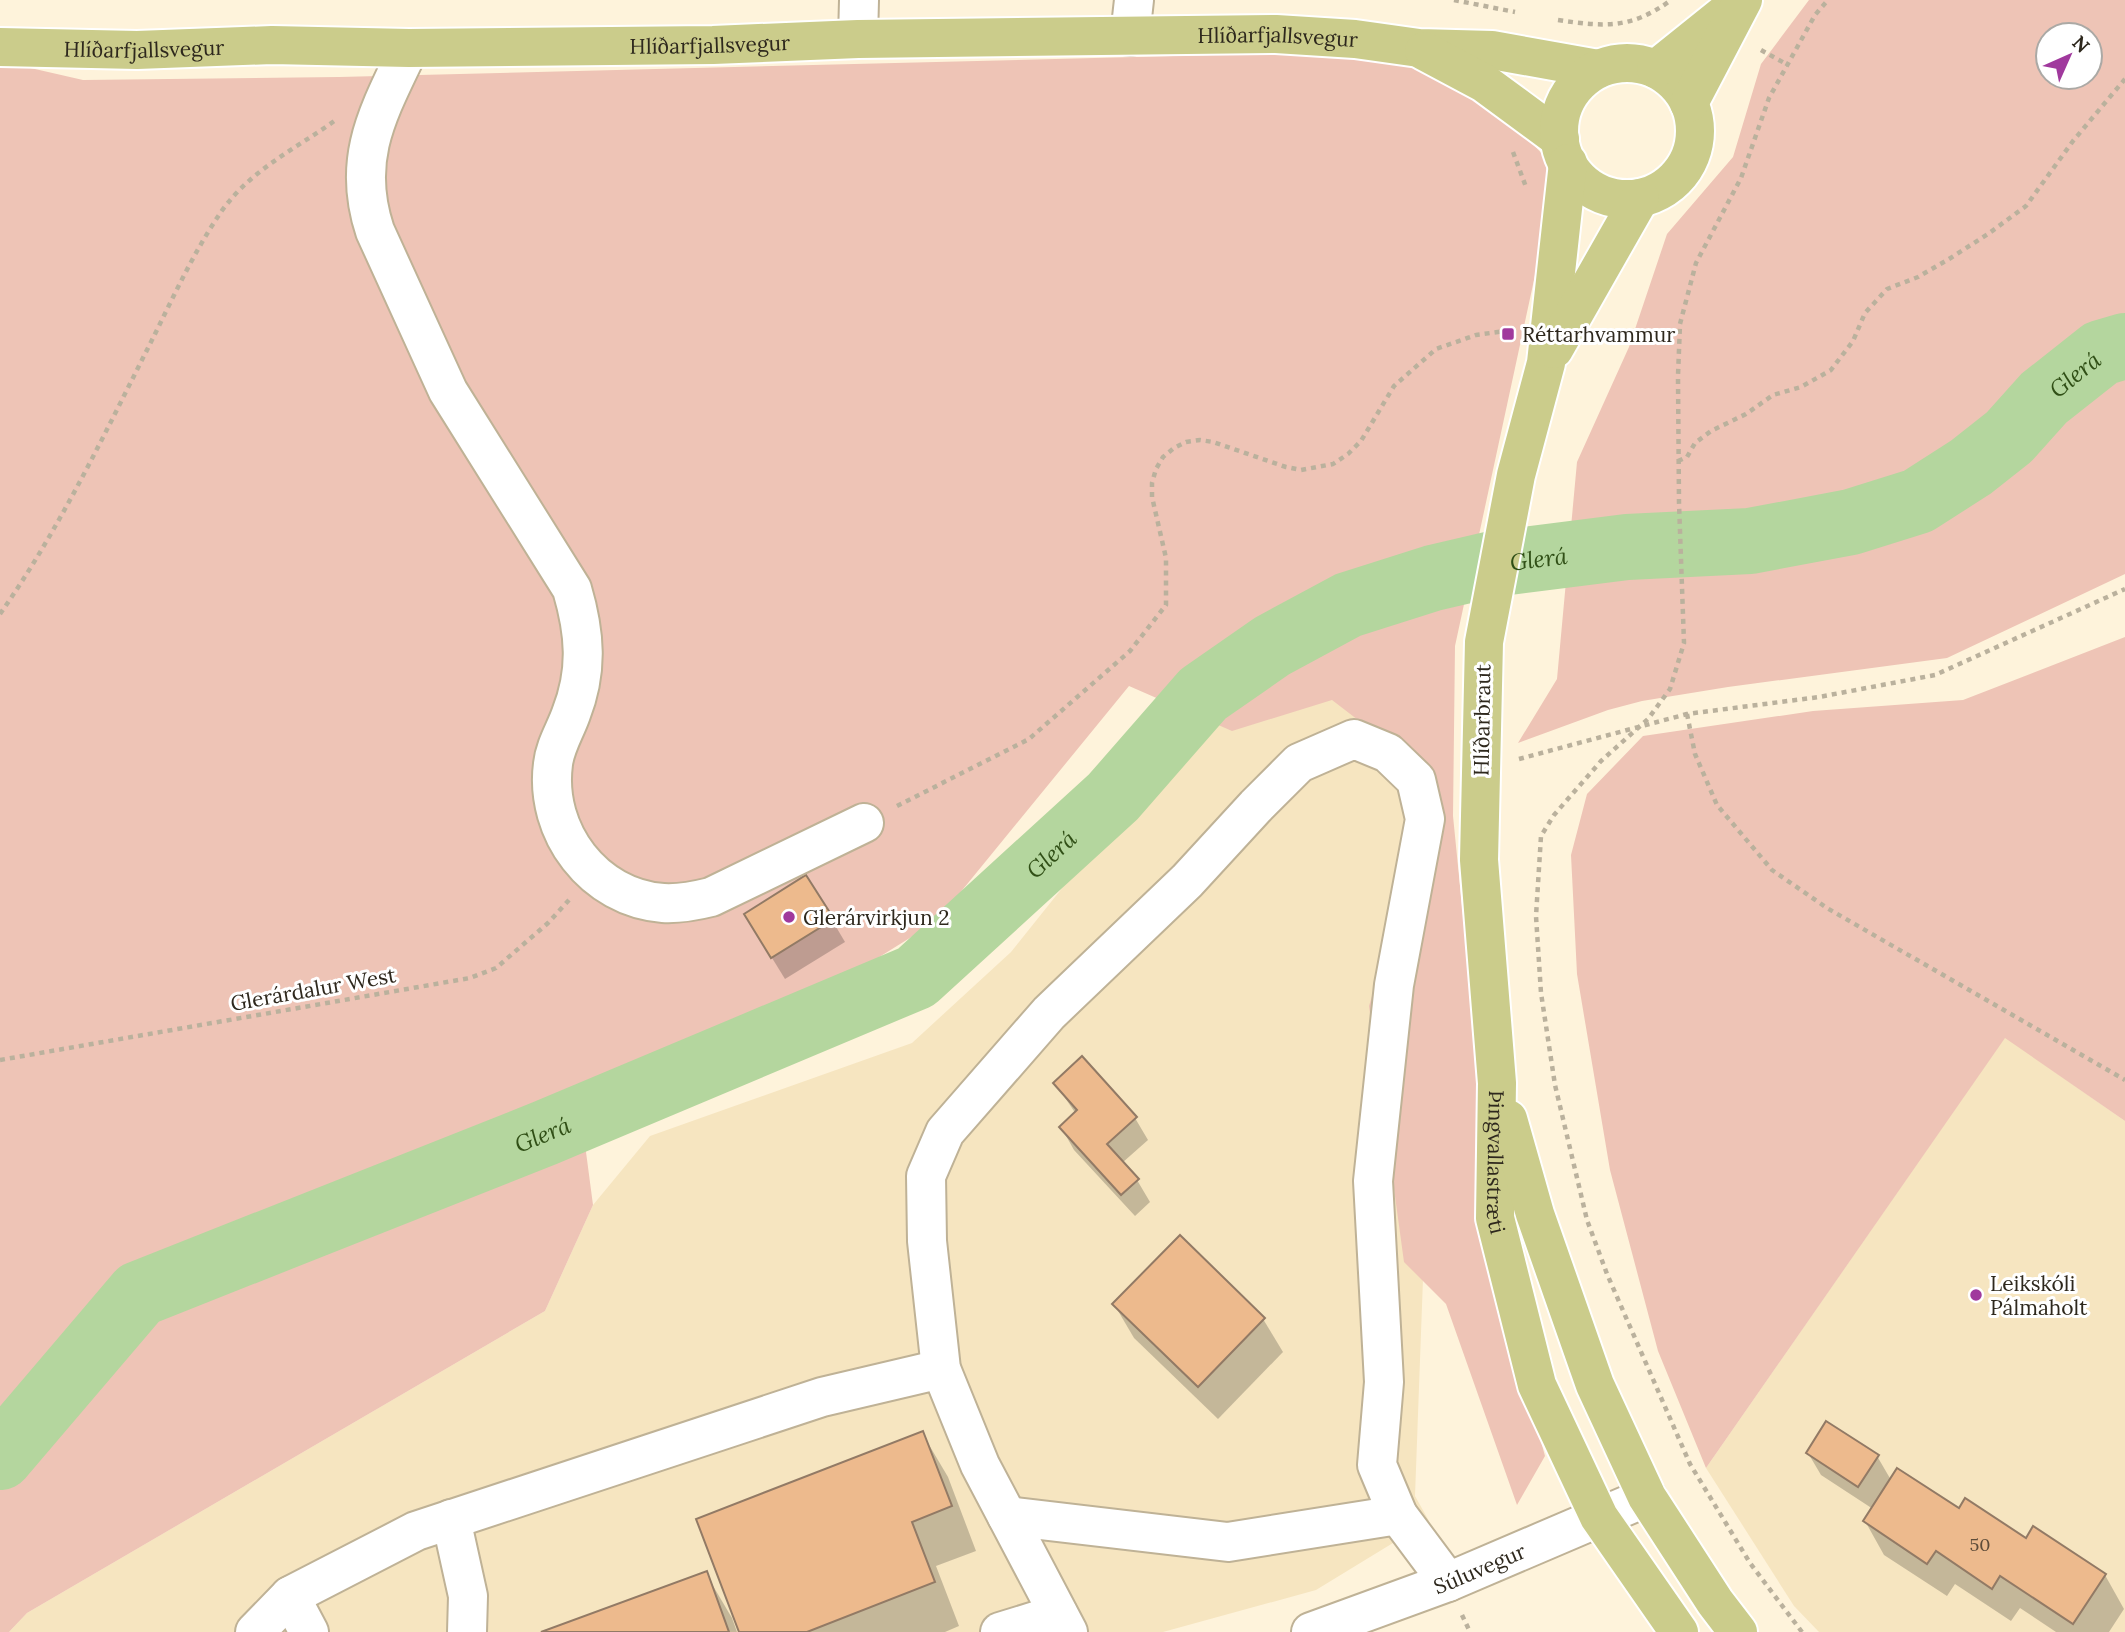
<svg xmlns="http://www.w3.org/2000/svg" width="2125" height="1632" font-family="Lora,serif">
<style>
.built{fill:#f6e5c0}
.green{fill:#eec4b6;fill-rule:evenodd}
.shadow{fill:#0003}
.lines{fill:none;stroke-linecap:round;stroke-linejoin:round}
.river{stroke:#b4d69e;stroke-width:66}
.building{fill:#edba8d;stroke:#927a65;stroke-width:2}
.minor-casing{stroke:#bfb296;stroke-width:42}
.major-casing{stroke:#fff;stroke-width:42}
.path{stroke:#bab19d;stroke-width:4.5;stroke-dasharray:5 5;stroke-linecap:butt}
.minor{stroke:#fff;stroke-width:38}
.major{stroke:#cbcc8b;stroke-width:38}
.poi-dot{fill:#a0399d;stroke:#fff;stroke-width:2.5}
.labels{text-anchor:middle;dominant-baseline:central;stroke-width:6;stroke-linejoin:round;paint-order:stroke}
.number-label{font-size:18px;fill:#5e4c39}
.street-label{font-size:21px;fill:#2e281d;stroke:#fff}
.poi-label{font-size:21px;fill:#2e281d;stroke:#fff;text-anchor:start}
.water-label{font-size:23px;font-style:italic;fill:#304f16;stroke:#fff}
</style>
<rect width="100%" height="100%" fill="#fef3db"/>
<g class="built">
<polygon points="1276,669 1417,725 1428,1143 1415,1496 1429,1521 1316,1590 1163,1632 9,1632 27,1613 545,1311 593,1205 650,1136 912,1043 1011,952 1143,787"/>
<polygon points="2005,1037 2125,1121 2125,1632 1819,1632 1794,1606 1706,1468"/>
</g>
<g class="green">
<path d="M1809,0h316v574l-178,84 -219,29 -86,14 -34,9 -90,33 39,-64 20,-217 52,-115 38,-113 66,-77 28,-93zM2048,35h42v42h-42z"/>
<polygon points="1331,52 1420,66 1508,118 1547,159 1545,229 1455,646 1453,816 1479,1076 1475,1203 1545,1456 1517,1505 1446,1304 1404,1262 1369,1006 1411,869 1401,753 1332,700 1232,731 1129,686 937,921 791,1012 579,1099 593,1205 545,1311 27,1613 9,1632 0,1632 0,61 83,80 339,77"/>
<polygon points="2125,637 2125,1121 2005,1038 1706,1468 1658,1351 1610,1170 1577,974 1571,855 1587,794 1643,736 1813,711 1963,700"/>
</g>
<g class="shadow">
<polygon points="832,920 845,942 785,979 759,937"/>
<polygon points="1055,1083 1135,1118 1148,1140 1122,1163 1137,1180 1150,1202 1135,1216 1074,1150 1061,1127 1076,1114"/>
<polygon points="1114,1304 1263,1319 1283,1352 1218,1419 1134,1338"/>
<polygon points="922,1433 948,1477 976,1551 936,1566 959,1626 945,1632 741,1632"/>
<polygon points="1808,1453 1877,1456 1891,1480 2105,1575 2124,1609 2109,1632 2056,1632 2020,1608 2011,1621 1955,1584 1947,1596 1884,1555 1865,1521 1873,1509 1821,1475"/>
<polygon points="706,1574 732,1618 737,1632 546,1632"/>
</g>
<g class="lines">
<path class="river" id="s1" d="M0,1457l139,-163 406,-161 371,-156 197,-180 90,-103 69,-48 76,-41 85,-27 60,-14 134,-17 123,-6 101,-19 67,-21 53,-34 38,-30 35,-39 57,-45 24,-7"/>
</g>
<g class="building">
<polygon points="806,875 834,919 771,958 744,914"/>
<polygon points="1082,1056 1137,1117 1107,1144 1139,1179 1121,1195 1059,1127 1077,1110 1053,1083"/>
<polygon points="1180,1235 1265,1318 1198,1387 1112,1304"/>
<polygon points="1826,1421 1879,1455 1858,1487 1806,1453"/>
<polygon points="923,1431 952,1506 912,1522 935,1582 807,1632 739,1632 696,1519"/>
<polygon points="1897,1468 1959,1508 1965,1498 2026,1538 2033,1526 2106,1574 2073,1624 2000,1576 1992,1589 1936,1551 1927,1564 1863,1521"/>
<polygon points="707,1571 729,1632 541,1632"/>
</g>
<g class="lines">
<g class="minor-casing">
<g id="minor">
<polyline points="1130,36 1134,0"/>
<polyline points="858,39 859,0"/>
<path d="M409,48c-31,65 -58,111 -34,183l73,160 124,198c13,44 16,82 -1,125 -6,17 -16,32 -18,50 -9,68 41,134 110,139 17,1 32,-2 48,-6l153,-74"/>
<polyline points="1007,1516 1228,1542 1398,1515"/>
<polyline points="451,1519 468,1596 467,1632"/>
<polyline points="290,1596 309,1632"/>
<polyline points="255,1632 290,1596 416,1531 822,1397 941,1369"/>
<polyline points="1000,1632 1058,1614"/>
<polyline points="1068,1632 980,1465 941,1369 927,1241 926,1176 945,1132 1049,1013 1187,881 1256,806 1299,763 1354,739 1388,753 1416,780 1425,819 1394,985 1373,1181 1384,1382 1377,1465 1398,1515 1448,1582"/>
<path id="s2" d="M1311,1632l137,-50 199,-85"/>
</g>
</g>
<g class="major-casing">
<g id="major">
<path id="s3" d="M0,47l137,3 135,-5 137,3 304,-3 145,-6 418,-5 79,5 64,9 73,2 106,19"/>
<polyline points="1424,51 1484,83 1560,139"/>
<circle cx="1627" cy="131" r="68"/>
<polyline points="1656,69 1732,8"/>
<polyline points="1689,103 1743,0"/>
<path id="s4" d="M1568,163l-22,200 -30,112 -32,167 -5,218 18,223 -2,135 42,167 62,132 80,115"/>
<polyline points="1554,349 1640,198"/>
<polyline points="1508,1119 1535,1214 1595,1385 1647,1497 1715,1602 1738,1632"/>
</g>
</g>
<g class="path">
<polyline points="1454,0 1515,12"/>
<path d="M1558,20c46,7 74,9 113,-20"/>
<polyline points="1761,50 1788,65"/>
<polyline points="1513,152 1526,187"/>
<polyline points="1678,461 1687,457 1695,443 1711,431 1746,414 1773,395 1801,387 1831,370 1853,341 1865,313 1887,289 1918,277 1949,259 1988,234 2026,206 2073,141 2125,79"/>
<path d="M0,614c59,-84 104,-179 150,-270 22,-44 43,-91 71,-132 30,-43 75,-63 116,-93"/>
<polyline points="1687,714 1695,754 1717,805 1772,870 1827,908 2125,1080"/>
<polyline points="1519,759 1687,714 1819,697 1935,675 2125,589"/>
<polyline points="897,806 1029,739 1130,651 1166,605 1166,558 1152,497 1152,483 1156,469 1163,457 1174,448 1186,442 1200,440 1213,442 1286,467 1301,470 1333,464 1348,454 1361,441 1394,386 1436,349 1476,335 1512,330"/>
<polyline points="0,1060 470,978 496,968 548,923 569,900"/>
<polyline points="1462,1615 1470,1632"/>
<polyline points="1802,1632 1750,1563 1690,1464 1607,1274 1587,1220 1555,1085 1541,993 1536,916 1541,836 1554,815 1601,761 1648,719 1670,689 1684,643 1679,503 1678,376 1680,324 1696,263 1741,178 1769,98 1815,15 1828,0"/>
</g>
<use href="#minor" class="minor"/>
<use href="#major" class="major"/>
</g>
<g class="poi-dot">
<rect x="1501" y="327" width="14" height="14" rx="3.5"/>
<circle cx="789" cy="917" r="7"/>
<circle cx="1976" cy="1295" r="7"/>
</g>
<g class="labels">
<g class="number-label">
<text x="1980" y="1544">50</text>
</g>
<g class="street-label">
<text stroke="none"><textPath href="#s3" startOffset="1278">Hlíðarfjallsvegur</textPath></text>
<text stroke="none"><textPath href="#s3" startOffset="710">Hlíðarfjallsvegur</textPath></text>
<text stroke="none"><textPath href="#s3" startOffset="144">Hlíðarfjallsvegur</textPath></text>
<text transform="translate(1482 720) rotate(-89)">Hlíðarbraut</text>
<text transform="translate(313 989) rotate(-10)">Glerárdalur West</text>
<text stroke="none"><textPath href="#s4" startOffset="1008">Þingvallastræti</textPath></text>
<text stroke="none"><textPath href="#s2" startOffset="180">Súluvegur</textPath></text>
</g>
<g class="poi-label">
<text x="1522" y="334">Réttarhvammur</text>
<text x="803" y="917">Glerárvirkjun 2</text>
<text x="1990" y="1283">Leikskóli<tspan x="1990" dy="24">Pálmaholt</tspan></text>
</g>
<g class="water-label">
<text stroke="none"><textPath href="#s1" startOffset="2412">Glerá</textPath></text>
<text stroke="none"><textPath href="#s1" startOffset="1824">Glerá</textPath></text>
<text stroke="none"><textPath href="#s1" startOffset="1236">Glerá</textPath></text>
<text stroke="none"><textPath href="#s1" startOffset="648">Glerá</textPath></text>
</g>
</g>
<g transform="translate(2069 56) rotate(45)"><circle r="33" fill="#ffffff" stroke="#aba9a5" stroke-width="2"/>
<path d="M0-5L12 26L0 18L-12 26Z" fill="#a0399d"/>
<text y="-10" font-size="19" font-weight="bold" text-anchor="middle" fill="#2e281d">N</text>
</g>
</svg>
